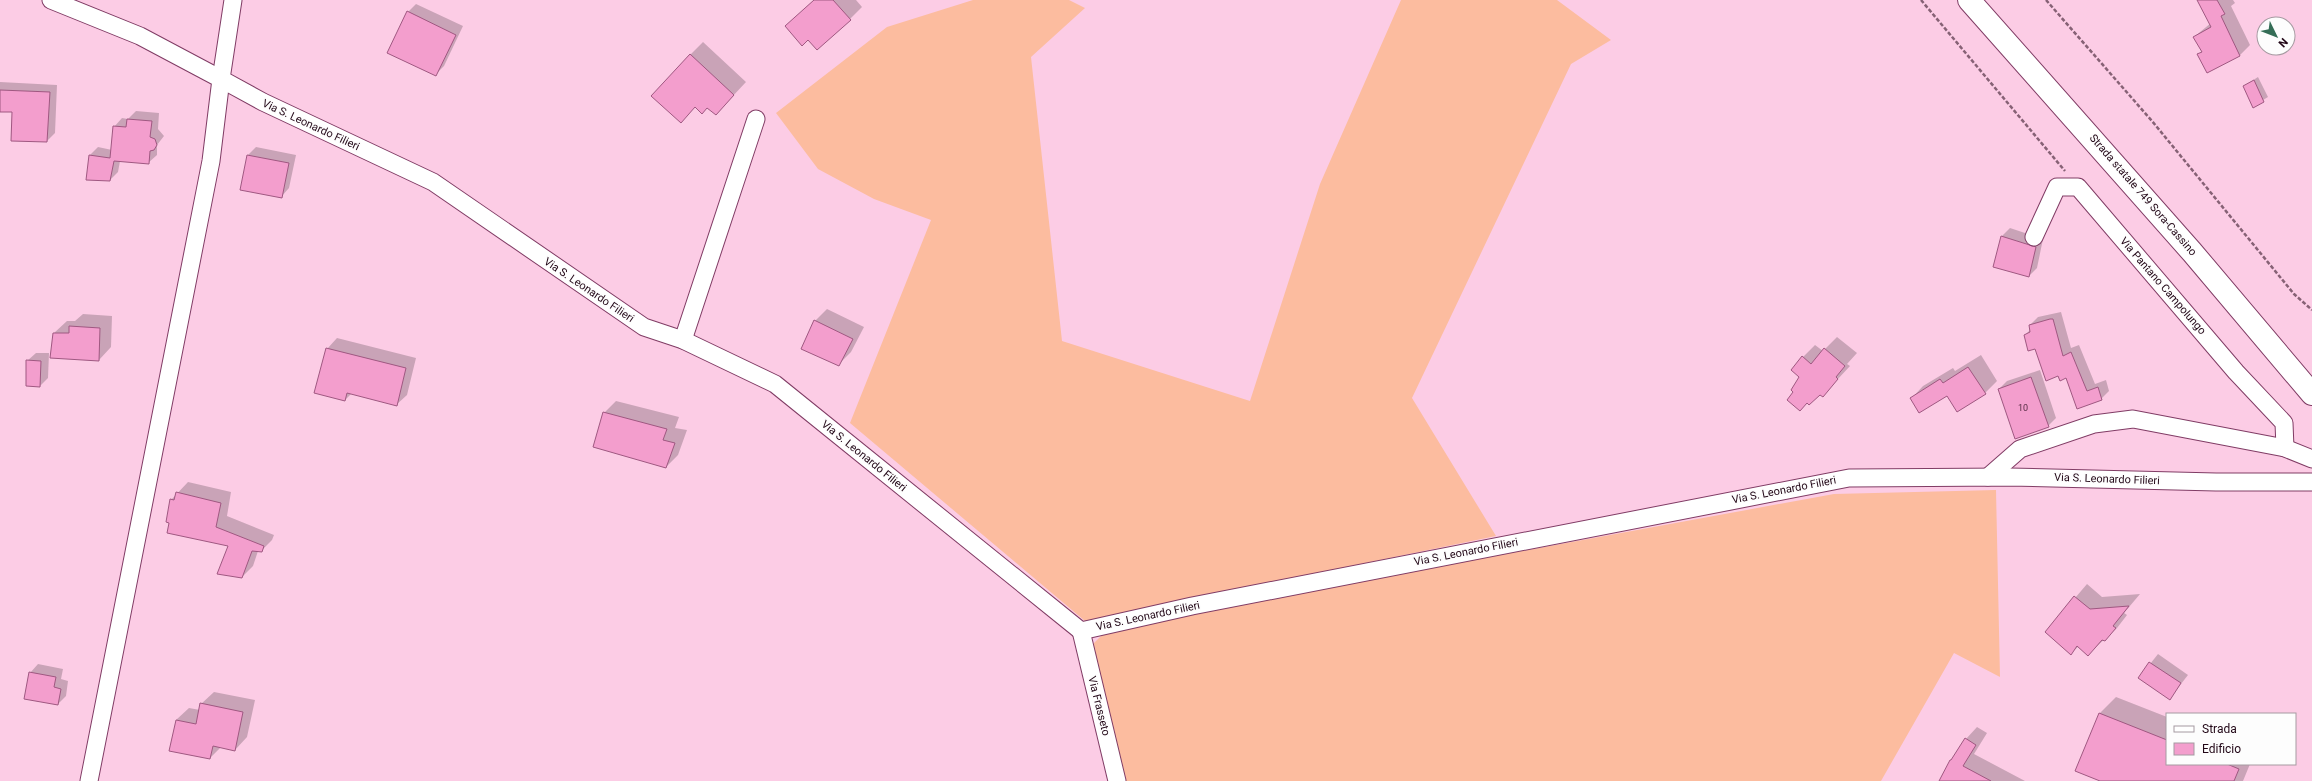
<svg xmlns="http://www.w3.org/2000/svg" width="2312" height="781" font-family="Roboto,sans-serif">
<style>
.grass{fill:#fcbc9f}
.shadow{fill:#0003}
.building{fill:#f39ecd;stroke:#9f5881}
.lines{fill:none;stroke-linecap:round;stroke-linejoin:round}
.minor-casing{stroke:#803c65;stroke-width:19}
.trunk-casing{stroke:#803c65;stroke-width:24}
.path{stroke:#866175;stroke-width:2.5;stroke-dasharray:4 2;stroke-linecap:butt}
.minor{stroke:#fff;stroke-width:17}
.trunk{stroke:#fff;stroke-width:22}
.labels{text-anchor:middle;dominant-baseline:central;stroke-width:3;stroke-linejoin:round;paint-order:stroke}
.number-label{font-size:9px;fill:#562c44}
.street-label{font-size:11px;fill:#210616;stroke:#fdfdfd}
</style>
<rect width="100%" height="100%" fill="#fccce5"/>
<g class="grass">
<polygon points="973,0 1069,0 1085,8 1031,57 1062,341 1250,401 1320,184 1401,0 1557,0 1611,40 1571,64 1412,398 1496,536 1085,621 850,423 931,220 874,199 818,169 776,113 887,27"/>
<polygon points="1996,490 2000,677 1954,653 1881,781 1123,781 1093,662 1093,644 1107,630 1227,605 1834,494"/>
</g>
<g class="shadow">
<polygon points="814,0 856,0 862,7 850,19 808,39 786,26"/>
<polygon points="2198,0 2233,0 2235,3 2231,6 2250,45 2239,56 2199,54 2202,51 2194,37 2211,23"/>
<polygon points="416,4 463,26 444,66 435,75 408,12"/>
<polygon points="703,42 746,82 716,114 707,106 696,106 690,55"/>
<polygon points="2258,77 2268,97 2253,106 2244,86"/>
<polygon points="0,82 57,85 55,133 47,141 13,111 0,111"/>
<polygon points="136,111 159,113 158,129 164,136 157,145 157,155 148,163 120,161 118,172 110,180 90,155 98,147 112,150 114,127 122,118 128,119"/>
<polygon points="256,147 296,155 289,188 281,197 248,155"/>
<polygon points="2010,228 2043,239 2037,268 2029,276 2002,236"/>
<polygon points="827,309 864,327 851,352 839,364 815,321"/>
<polygon points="2061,312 2071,348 2079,345 2095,384 2106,380 2109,391 2101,399 2077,407 2067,377 2059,375 2025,335 2031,329 2030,325 2038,317"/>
<polygon points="83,314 112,316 111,347 99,360 54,333 67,321 75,321"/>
<polygon points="1837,337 1857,353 1847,364 1850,366 1823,395 1794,391 1800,377 1803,357 1815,345 1823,351"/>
<polygon points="337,338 416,358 407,395 396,405 352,393 345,400 327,349"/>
<polygon points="36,353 49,353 48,378 40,386 27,361"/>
<polygon points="1981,355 1997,381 1985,393 1911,399 1923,386 1953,368 1955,371"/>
<polygon points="2040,370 2056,418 2048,426 1999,389 2007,381"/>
<polygon points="616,401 679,417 675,428 687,430 678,455 666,467 604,413"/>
<polygon points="188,482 231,492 227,516 274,535 272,540 261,551 258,551 253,566 242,577 229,545 170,522 171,500"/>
<polygon points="2087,584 2102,597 2140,594 2124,613 2127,615 2117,628 2088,654 2079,646 2070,654 2046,632"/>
<polygon points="2158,654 2188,675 2170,698 2139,678"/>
<polygon points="38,664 63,669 61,679 68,681 66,696 58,704 30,673"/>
<polygon points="214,692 255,700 247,737 235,750 221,747 210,758 176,720 189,708 200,710 201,704"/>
<polygon points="2116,697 2167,717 2167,764 2250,764 2243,781 2102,781 2077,771 2100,713"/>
<polygon points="1977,727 1987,733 1974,754 2025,781 1940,781 1951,760 1966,739"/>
</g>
<g class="building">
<polygon points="814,0 833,0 851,20 817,50 808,40 802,46 785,26"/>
<polygon points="2197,0 2217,0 2225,14 2221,16 2240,56 2207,73 2197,54 2202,52 2193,37 2211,27"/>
<polygon points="407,11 456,35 436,76 387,53"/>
<polygon points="690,54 734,95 716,115 707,108 702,114 695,107 681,123 651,96"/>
<polygon points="2254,80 2264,102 2253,108 2243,86"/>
<polygon points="0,90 50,92 47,142 11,141 12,112 0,112"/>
<polygon points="127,119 152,121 150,137 155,139 157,145 154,150 150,151 149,164 114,161 110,181 86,180 89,155 110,158 113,126 126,127"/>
<polygon points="247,155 289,163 282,198 240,190"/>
<polygon points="2001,236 2036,247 2029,277 1993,267"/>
<polygon points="2050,319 2053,319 2063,356 2071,352 2087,391 2098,387 2102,400 2077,409 2066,378 2060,381 2058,376 2046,381 2035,349 2028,351 2024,335 2030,332 2029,325"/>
<polygon points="814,320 853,339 839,366 801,349"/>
<polygon points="69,326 100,328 99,361 50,358 53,333 69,333"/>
<polygon points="326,348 406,368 397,406 347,393 345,401 314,393"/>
<polygon points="1824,348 1845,366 1836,377 1838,379 1823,397 1820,395 1809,405 1807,403 1800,411 1787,400 1793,392 1791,390 1799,377 1791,370 1802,356 1811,364"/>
<polygon points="26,360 41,361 40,387 26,386"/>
<polygon points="1968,367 1986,394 1957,412 1947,396 1919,413 1910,398 1940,379 1943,383"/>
<polygon points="2031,377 2049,427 2015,439 1998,389"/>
<polygon points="603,412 667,429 663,440 675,443 666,468 593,447"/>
<polygon points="176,492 221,503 216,527 264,546 262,552 252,551 242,578 217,574 228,546 167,533 169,523 166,522 170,499 174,500"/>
<polygon points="2074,596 2090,609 2129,606 2113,626 2116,628 2105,641 2102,640 2088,656 2077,646 2071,655 2045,632"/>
<polygon points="2149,662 2181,683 2170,700 2138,678"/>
<polygon points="29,672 56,677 54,687 61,689 58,705 24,699"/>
<polygon points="200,703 243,712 235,751 213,746 210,759 169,751 176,720 196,724"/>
<polygon points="2099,713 2167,740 2167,764 2227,764 2239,769 2234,781 2100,781 2075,771"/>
<polygon points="1965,738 1976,745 1963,766 1991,781 1939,781 1950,760 1951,760"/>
</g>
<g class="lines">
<g class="minor-casing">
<g id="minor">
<polyline points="51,0 140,36 221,79 211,161 89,781"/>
<polyline points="233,0 221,79 263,102 433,182 644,327 683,340 775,384 1081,631 1192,606 1849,478 2009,477 2216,482 2312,482"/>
<polyline points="2034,237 2057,187 2078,187 2236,372 2284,423 2285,448"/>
<polyline points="683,340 756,119"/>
<polyline points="1988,477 2020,449 2094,424 2133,419 2285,448 2312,459"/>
<polyline points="1081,631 1117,781"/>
</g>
</g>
<g class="trunk-casing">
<polyline id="trunk" points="1969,0 2192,252 2312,394"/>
</g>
<g class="path">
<polyline points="1921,0 2065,171"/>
<polyline points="2046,0 2152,121 2294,294 2312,310"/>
</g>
<use href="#minor" class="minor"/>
<use href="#trunk" class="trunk"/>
</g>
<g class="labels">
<g class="number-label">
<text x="2023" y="408">10</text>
</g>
<g class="street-label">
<text transform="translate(311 125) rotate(25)">Via S. Leonardo Filieri</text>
<text transform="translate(2143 195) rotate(49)">Strada statale 749 Sora-Cassino</text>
<text transform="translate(2163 286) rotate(49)">Via Pantano Campolungo</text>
<text transform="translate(589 290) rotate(34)">Via S. Leonardo Filieri</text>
<text transform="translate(864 456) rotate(39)">Via S. Leonardo Filieri</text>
<text transform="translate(2107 479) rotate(2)">Via S. Leonardo Filieri</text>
<text transform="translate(1784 490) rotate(-11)">Via S. Leonardo Filieri</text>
<text transform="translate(1466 552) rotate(-11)">Via S. Leonardo Filieri</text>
<text transform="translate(1148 616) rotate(-12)">Via S. Leonardo Filieri</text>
<text transform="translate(1099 706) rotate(76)">Via Frasseto</text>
</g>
</g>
<rect x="2166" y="713" width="130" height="52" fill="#fdfdfd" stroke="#a59aa1"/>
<rect x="2174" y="726" width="20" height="6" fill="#ffffff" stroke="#a59aa1"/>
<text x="2202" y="733" font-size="12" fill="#210616">Strada</text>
<rect x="2174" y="743" width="20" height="12" fill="#f39ecd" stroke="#a59aa1"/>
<text x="2202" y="753" font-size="12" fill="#210616">Edificio</text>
<g transform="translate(2276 36) rotate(133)"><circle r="19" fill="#fdfdfd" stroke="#a59aa1"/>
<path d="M0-3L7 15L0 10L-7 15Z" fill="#346d56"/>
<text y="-6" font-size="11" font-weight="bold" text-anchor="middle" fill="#210616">N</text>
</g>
</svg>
